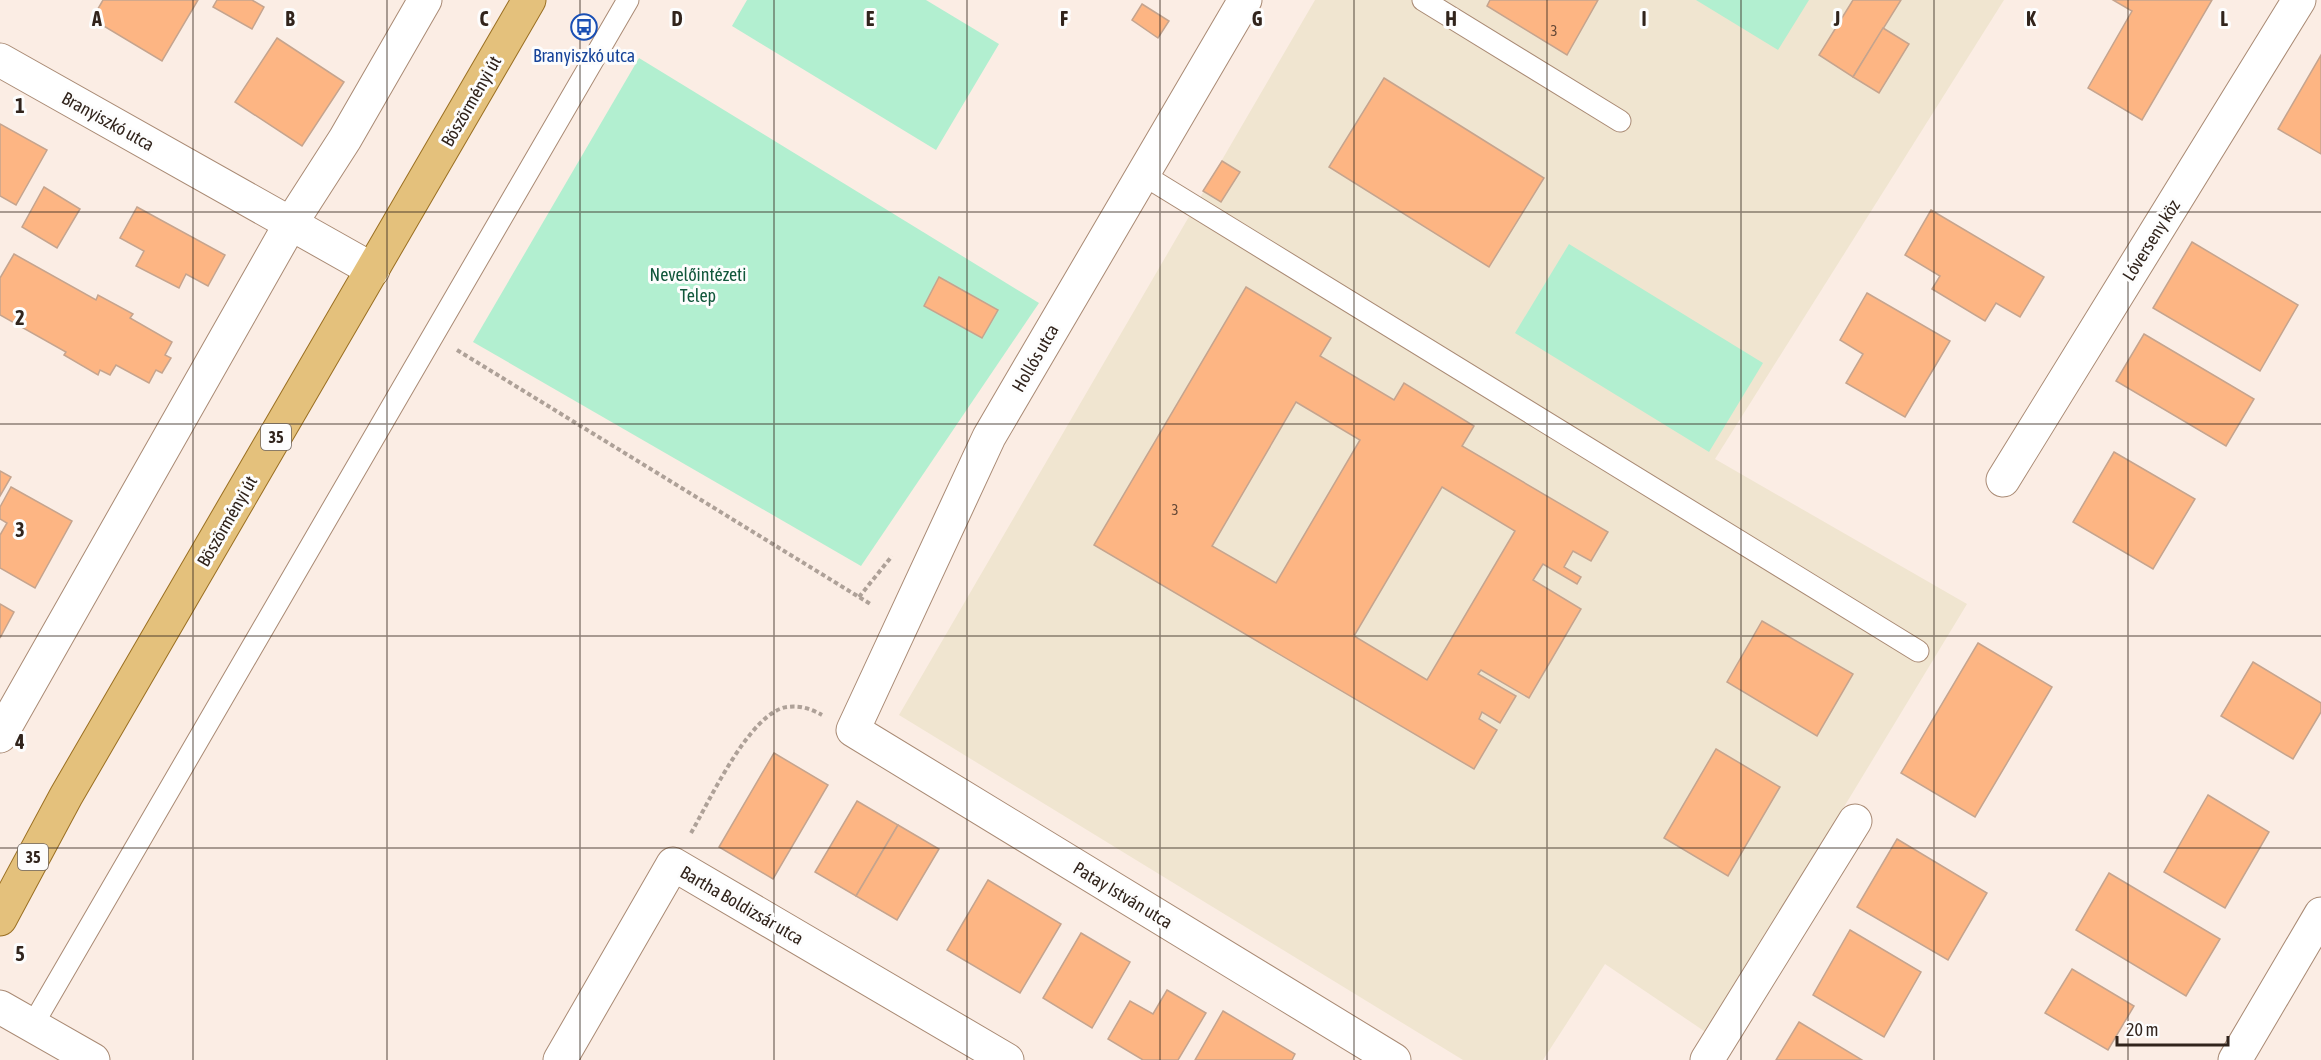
<svg xmlns="http://www.w3.org/2000/svg" width="2321" height="1060" font-family="'Asap Condensed',sans-serif">
<style>
.education{fill:#f0e5d0}
.green{fill:#b2efd0}
.building{fill:#fdb583;stroke:#c5a48e;stroke-width:1.5;fill-rule:evenodd}
.lines{fill:none;stroke-linecap:round;stroke-linejoin:round}
.service-casing{stroke:#a98a74;stroke-width:23}
.minor-casing{stroke:#a98a74;stroke-width:35}
.primary-casing{stroke:#9a6f22;stroke-width:35}
.path{stroke:#aea198;stroke-width:4;stroke-dasharray:4.5 3;stroke-linecap:butt}
.service{stroke:#fff;stroke-width:21}
.minor{stroke:#fff;stroke-width:33}
.primary{stroke:#e4c17c;stroke-width:33}
.grid{fill:none;stroke:#31241c;stroke-width:1.5;stroke-opacity:0.55}
.labels{text-anchor:middle;dominant-baseline:central;stroke-width:6;stroke-linejoin:round;paint-order:stroke}
.number-label{font-size:15px;fill:#644836}
.shield{fill:#fdfdfd;stroke:#6e6560;stroke-width:1.5}
.shield-label{font-size:16px;font-weight:bold;fill:#31241c}
.transit-label{font-size:18px;fill:#164399;stroke:#fdfdfd}
.street-label{font-size:18px;fill:#31241c;stroke:#fdfdfd}
.park-label{font-size:18px;fill:#11573b;stroke:#fdfdfd}
.grid-label{font-size:20px;text-anchor:middle;font-weight:bold;fill:#31241c;stroke:#fdfdfd;stroke-width:6;stroke-linejoin:round;paint-order:stroke}
</style>
<rect width="100%" height="100%" fill="#fbede4"/>
<polygon class="education" points="1315,0 2004,0 1715,459 1967,604 1707,1033 1605,964 1543,1060 1463,1060 899,715"/>
<g class="green">
<polygon points="747,0 926,0 999,44 936,150 732,26"/>
<polygon points="1696,0 1809,0 1778,50"/>
<polygon points="639,58 1039,303 861,566 473,342"/>
<polygon points="1569,244 1763,363 1709,452 1515,333"/>
</g>
<g class="building">
<polygon points="103,0 198,0 162,61 92,19"/>
<polygon points="217,0 252,0 264,7 252,29 213,7"/>
<polygon points="1490,0 1598,0 1567,55 1487,6"/>
<polygon points="1853,0 1901,0 1853,77 1819,55"/>
<polygon points="2113,0 2212,0 2142,120 2088,88 2132,11"/>
<polygon points="1142,4 1169,21 1158,38 1132,20"/>
<polygon points="1883,28 1909,44 1879,93 1853,77"/>
<polygon points="277,38 344,82 302,146 235,102"/>
<polygon points="2321,55 2321,154 2278,129"/>
<polygon points="1384,78 1544,178 1489,267 1329,167"/>
<polygon points="0,124 47,150 16,205 0,196"/>
<polygon points="1222,161 1240,172 1221,202 1203,191"/>
<polygon points="44,187 80,209 57,248 22,227"/>
<polygon points="137,207 225,255 208,286 186,274 179,288 136,266 144,251 120,238"/>
<polygon points="1931,210 2044,277 2020,317 1996,303 1985,321 1932,289 1940,276 1905,255"/>
<polygon points="2192,242 2298,305 2260,371 2153,308"/>
<polygon points="14,254 96,300 98,295 133,314 130,318 172,342 165,355 171,358 162,373 156,370 149,383 116,365 110,375 100,370 98,375 64,355 66,352 0,315 0,278"/>
<polygon points="939,277 998,310 982,338 924,306"/>
<path d="M1246,287l85,51 -11,18 74,44 10,-17 70,43 -12,20 146,86 -17,29 -18,-10 -9,16 17,10 -4,7 -34,-20 -10,16 48,29 -52,89 -48,-28 -3,4 38,22 -16,27 -18,-11 -3,7 18,11 -23,39 -380,-224zM1296,402l64,38 -84,143 -64,-37zM1442,487l73,44 -88,149 -73,-44z"/>
<polygon points="1867,293 1950,341 1905,417 1846,383 1863,354 1840,340"/>
<polygon points="2144,334 2254,399 2226,446 2116,381"/>
<polygon points="2114,452 2195,499 2153,569 2073,522"/>
<polygon points="0,471 11,477 0,496"/>
<polygon points="11,487 72,521 35,588 0,568 0,535 7,523 0,519 0,507"/>
<polygon points="0,604 14,612 0,638"/>
<polygon points="1762,621 1853,674 1817,736 1727,682"/>
<polygon points="1978,643 2052,687 1975,817 1901,773"/>
<polygon points="2253,662 2321,703 2321,712 2293,759 2221,716"/>
<polygon points="1716,749 1780,787 1728,876 1664,838"/>
<polygon points="774,753 828,785 773,879 719,847"/>
<polygon points="2208,795 2269,832 2225,908 2164,872"/>
<polygon points="857,801 898,825 856,896 815,872"/>
<polygon points="898,825 939,849 897,920 856,896"/>
<polygon points="1897,839 1987,893 1948,960 1857,907"/>
<polygon points="2109,873 2220,939 2186,996 2076,930"/>
<polygon points="988,880 1061,924 1020,993 947,950"/>
<polygon points="1850,930 1921,972 1884,1037 1813,995"/>
<polygon points="1081,933 1130,962 1092,1028 1043,998"/>
<polygon points="2072,969 2134,1006 2108,1050 2045,1013"/>
<polygon points="1167,990 1206,1013 1178,1060 1143,1060 1108,1039 1130,1001 1153,1014"/>
<polygon points="1223,1011 1295,1054 1292,1060 1195,1060"/>
<polygon points="1799,1022 1862,1060 1776,1060"/>
</g>
<g class="lines">
<g class="service-casing">
<g id="service">
<polyline points="1423,0 1620,121"/>
<polyline points="1142,174 1918,651"/>
<polyline points="32,1026 628,0"/>
</g>
</g>
<g class="minor-casing">
<g id="minor">
<polyline points="1245,0 989,437 853,730 1394,1060"/>
<polyline points="0,60 373,270"/>
<polyline points="2003,480 2299,0"/>
<polyline points="0,736 291,223 345,139 425,0"/>
<polyline points="0,1007 93,1060"/>
<polyline points="560,1060 673,864 1007,1060"/>
<polyline points="1707,1060 1855,821"/>
<polyline points="2235,1060 2321,914"/>
</g>
</g>
<g class="primary-casing">
<polyline id="primary" points="0,919 66,796 529,0"/>
</g>
<g class="path">
<polyline points="457,350 872,605"/>
<polyline points="859,597 892,556"/>
<path d="M691,833c18,-31 59,-121 96,-126 13,-2 24,2 35,8"/>
</g>
<use href="#service" class="service"/>
<use href="#minor" class="minor"/>
<use href="#primary" class="primary"/>
</g>
<path class="grid" d="M193,0v1060M387,0v1060M580,0v1060M774,0v1060M967,0v1060M1160,0v1060M1354,0v1060M1547,0v1060M1741,0v1060M1934,0v1060M2128,0v1060M0,212h2321M0,424h2321M0,636h2321M0,848h2321"/>
<defs>
<g id="bus-ring" transform="scale(1.35)"><circle r="9.5" fill="#fdfdfd" stroke="#1a4fb4" stroke-width="1.5"/><path d="M-5-6H5V4H4V6H2V4H-2V6H-4V4H-5ZM-3.5-4V0h7V-4ZM-3.5 1.2v1.5H-2V1.2ZM2 1.2v1.5H3.5V1.2Z" fill="#1a4fb4"/></g>
</defs>
<g fill-rule="evenodd">
<use href="#bus-ring" x="584" y="27"/>
</g>
<g class="labels">
<g class="number-label">
<text x="1554" y="30">3</text>
<text x="1175" y="509">3</text>
</g>
<g class="shield">
<rect x="261" y="424" width="30" height="26" rx="4.5"/>
<rect x="18" y="844" width="30" height="26" rx="4.5"/>
</g>
<g class="shield-label">
<text x="276" y="437">35</text>
<text x="33" y="857">35</text>
</g>
<g class="transit-label">
<text x="584" y="55">Branyiszkó utca</text>
</g>
<g class="street-label">
<text transform="translate(471 101) rotate(-60)">Böszörményi út</text>
<text transform="translate(108 121) rotate(29)">Branyiszkó utca</text>
<text transform="translate(2151 240) rotate(-58)">Lóverseny köz</text>
<text transform="translate(1035 358) rotate(-60)">Hollós utca</text>
<text transform="translate(227 521) rotate(-60)">Böszörményi út</text>
<text transform="translate(1123 895) rotate(31)">Patay István utca</text>
<text transform="translate(742 905) rotate(30)">Bartha Boldizsár utca</text>
</g>
<g class="park-label">
<text x="698" y="274">Nevelőintézeti<tspan x="698" dy="21">Telep</tspan></text>
</g>
</g>
<g class="grid-label">
<text x="97" y="26">A</text>
<text x="290" y="26">B</text>
<text x="484" y="26">C</text>
<text x="677" y="26">D</text>
<text x="870" y="26">E</text>
<text x="1064" y="26">F</text>
<text x="1257" y="26">G</text>
<text x="1451" y="26">H</text>
<text x="1644" y="26">I</text>
<text x="1837" y="26">J</text>
<text x="2031" y="26">K</text>
<text x="2224" y="26">L</text>
<text x="20" y="113">1</text>
<text x="20" y="325">2</text>
<text x="20" y="537">3</text>
<text x="20" y="749">4</text>
<text x="20" y="961">5</text>
</g>
<path d="M2117 1036v9h111v-9" fill="none" stroke="#31241c" stroke-width="3"/>
<text x="2126" y="1036" font-size="18" fill="#31241c" stroke="#fdfdfd" stroke-width="4.5" paint-order="stroke">20 m</text>
</svg>
